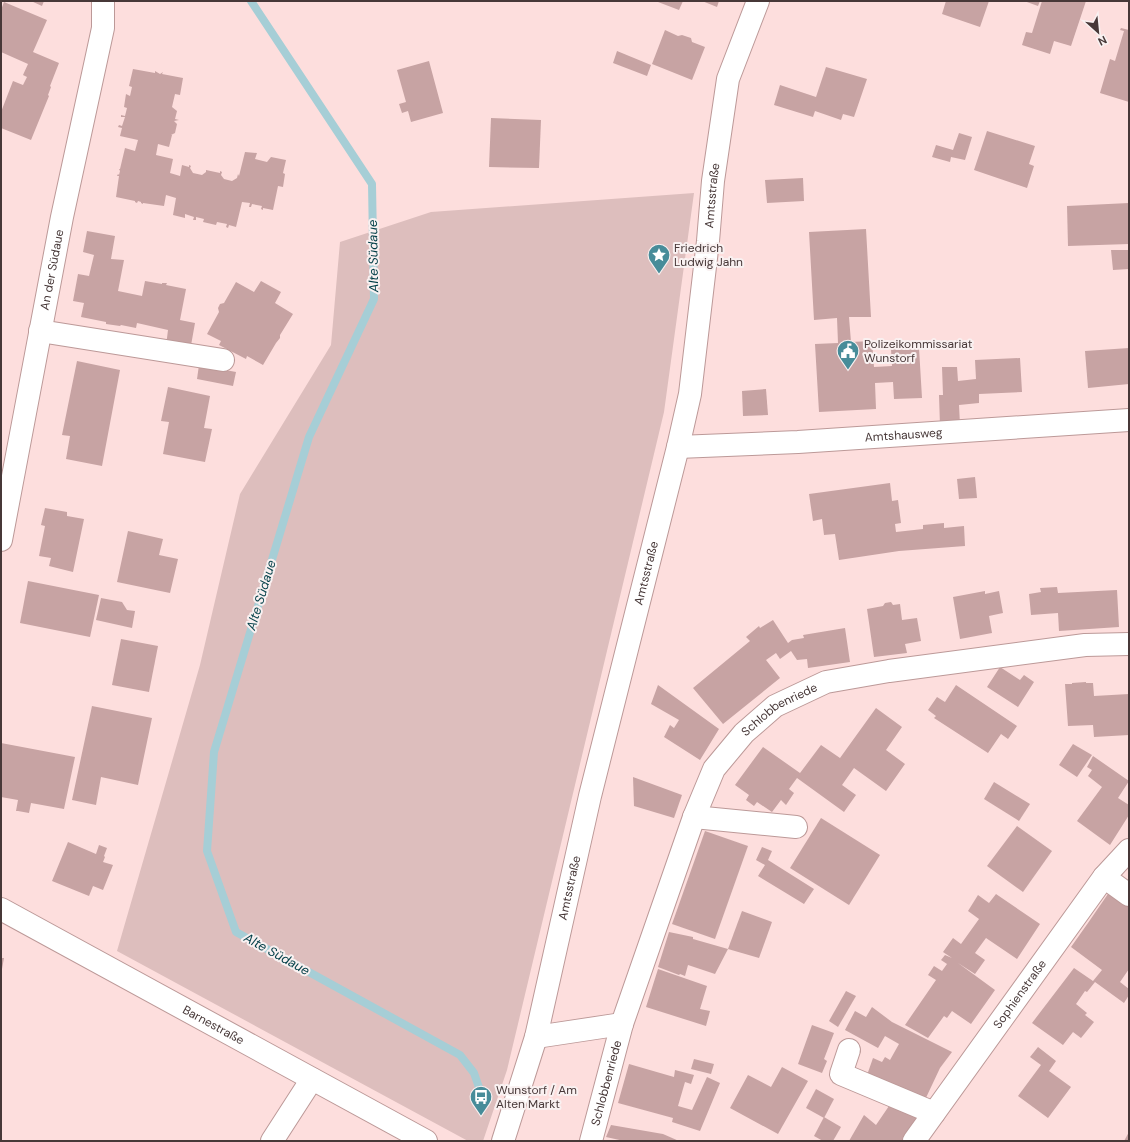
<svg xmlns="http://www.w3.org/2000/svg" width="1130" height="1142" font-family="'DM Sans',sans-serif">
<style>
.green{fill:#ddbebd}
.lines{fill:none;stroke-linecap:round;stroke-linejoin:round}
.stream{stroke:#a6ced6;stroke-width:8}
.building{fill:#c7a3a3}
.minor-casing{stroke:#bc9998;stroke-width:24}
.minor{stroke:#fff;stroke-width:22}
.labels{text-anchor:middle;dominant-baseline:central;stroke-width:4;stroke-linejoin:round;paint-order:stroke}
.street-label{font-size:12px;fill:#473838;stroke:#f9f1f1}
.poi-label{font-size:12px;fill:#473838;stroke:#f9f1f1;text-anchor:start}
.water-label{font-size:13px;font-style:italic;fill:#003e47;stroke:#f9f1f1}
</style>
<rect width="100%" height="100%" fill="#fddedd"/>
<polygon class="green" points="694,193 664,412 507,1070 483,1141 468,1141 117,951 200,665 240,494 331,345 340,242 431,212"/>
<g class="lines">
<polyline class="stream" points="251,1 372,184 374,299 309,437 214,752 207,851 236,932 460,1055 474,1073 482,1096"/>
</g>
<g class="building">
<polygon points="31,1 44,1 42,6"/>
<polygon points="659,1 683,1 679,10 658,2"/>
<polygon points="702,1 719,1 717,7"/>
<polygon points="946,1 989,1 980,27 942,14"/>
<polygon points="1024,1 1040,1 1038,6"/>
<polygon points="1042,1 1086,1 1071,46 1054,41 1050,54 1022,45 1026,32 1032,33"/>
<polygon points="4,2 47,20 33,52 59,63 50,86 51,87 48,95 49,96 31,140 1,128 1,112 13,81 23,85 27,77 23,75 28,64 1,52 1,10"/>
<polygon points="1121,28 1129,30 1129,102 1100,93 1110,59 1115,61 1124,31 1120,30"/>
<polygon points="665,30 678,36 682,35 691,38 692,42 705,47 692,80 652,64"/>
<polygon points="617,51 651,65 647,76 613,63"/>
<polygon points="429,61 443,113 411,122 408,111 402,113 399,104 406,102 397,70"/>
<polygon points="826,67 867,79 854,117 843,114 841,120 815,111 813,117 774,105 780,85 816,97"/>
<polygon points="133,69 155,73 155,71 160,74 163,72 162,74 183,78 180,95 175,94 172,107 177,111 175,119 179,120 174,121 177,124 175,133 171,135 172,135 169,147 158,144 156,155 173,159 170,173 180,176 182,165 189,167 189,165 191,166 190,168 193,173 202,175 206,172 206,170 220,173 220,171 222,172 221,175 224,179 232,181 237,178 238,174 239,176 245,152 257,153 255,159 267,162 271,157 286,160 283,173 285,174 283,187 278,186 273,210 263,208 263,210 261,209 262,206 252,204 251,207 249,207 250,203 242,202 236,227 229,225 228,228 226,227 227,224 217,222 216,225 203,222 204,219 196,217 196,220 193,220 194,217 185,214 185,218 173,215 176,198 166,195 164,206 143,203 143,204 141,203 141,202 138,201 137,203 135,202 135,201 116,197 119,176 117,176 118,174 119,175 120,171 119,169 120,169 125,148 135,151 138,140 120,136 122,128 118,127 119,125 122,126 125,117 121,117 121,115 125,116 127,108 124,107 126,94 130,96 132,87 129,86"/>
<polygon points="491,118 541,120 539,168 489,167"/>
<polygon points="987,131 1035,146 1029,164 1034,166 1027,188 974,170"/>
<polygon points="959,133 972,137 965,160 951,157 950,162 932,157 936,145 953,150"/>
<polygon points="803,178 804,201 767,203 765,180"/>
<polygon points="1129,203 1129,244 1068,246 1067,206"/>
<polygon points="866,229 871,317 849,317 851,342 872,341 874,367 892,366 891,349 919,348 922,398 894,399 893,382 875,383 876,409 819,412 815,344 838,343 837,318 814,320 809,232"/>
<polygon points="87,231 115,236 111,259 124,260 118,291 142,296 145,281 162,284 162,283 167,283 166,285 186,289 180,320 195,323 190,351 166,346 168,330 137,323 136,328 121,325 120,326 106,324 106,322 81,317 84,303 73,301 78,274 89,276 94,255 83,252"/>
<polygon points="1111,250 1129,250 1129,269 1113,270"/>
<polygon points="261,281 281,292 275,303 293,314 280,335 280,338 276,343 263,365 247,356 246,359 219,345 221,341 207,334 219,312 218,308 220,304 224,303 236,282 254,292"/>
<polygon points="1129,348 1129,384 1088,388 1085,351"/>
<polygon points="1020,358 1022,392 979,394 979,403 959,405 960,425 940,426 939,395 943,395 942,367 957,367 958,381 976,379 975,360"/>
<polygon points="77,361 120,370 102,466 66,459 70,436 62,435"/>
<polygon points="199,365 236,372 233,386 197,379"/>
<polygon points="168,387 210,396 204,428 212,429 205,462 163,454 169,422 161,421"/>
<polygon points="766,389 768,415 743,416 742,391"/>
<polygon points="975,477 977,498 959,499 957,479"/>
<polygon points="890,483 892,501 898,500 901,523 895,524 896,532 923,529 923,525 944,523 944,528 964,526 965,546 899,551 839,560 835,534 824,535 822,519 813,521 809,494"/>
<polygon points="45,508 67,512 67,516 84,519 73,572 49,566 51,558 39,556 45,526 41,525"/>
<polygon points="128,531 163,539 159,555 178,559 170,593 117,582"/>
<polygon points="28,581 99,595 90,637 20,623"/>
<polygon points="1057,587 1058,593 1117,590 1119,627 1059,631 1058,613 1031,615 1029,594 1041,592 1040,588"/>
<polygon points="985,591 985,594 999,591 1003,613 989,616 992,633 960,639 953,597"/>
<polygon points="101,598 122,602 127,610 135,611 132,628 96,620"/>
<polygon points="891,602 893,605 900,604 902,620 917,618 921,641 905,644 907,653 874,657 867,609 883,606 885,603"/>
<polygon points="773,620 788,643 792,640 804,638 803,635 845,628 850,662 808,668 807,659 797,660 791,651 780,659 776,653 766,660 780,678 723,724 693,688 750,641 746,637 759,626 760,628"/>
<polygon points="121,639 158,646 149,692 112,685"/>
<polygon points="1000,667 1020,680 1024,675 1034,682 1018,707 987,687"/>
<polygon points="1086,682 1086,683 1093,683 1094,696 1129,694 1129,735 1094,737 1093,725 1068,726 1065,684 1072,684 1072,683"/>
<polygon points="658,685 719,729 700,760 664,737 670,725 674,728 679,720 651,704"/>
<polygon points="956,685 1017,726 1008,739 1001,734 988,753 934,718 936,716 928,710 937,697 945,702"/>
<polygon points="92,706 152,718 138,785 101,777 96,805 72,800"/>
<polygon points="876,708 902,727 886,750 905,764 886,791 854,768 842,785 856,795 844,812 797,778 789,789 794,793 786,805 781,800 772,812 757,802 754,806 746,800 749,795 735,785 763,747 800,773 821,745 840,758"/>
<polygon points="1,743 75,757 64,809 31,803 29,813 18,811 16,811 18,800 1,797"/>
<polygon points="1073,744 1092,755 1077,777 1059,765"/>
<polygon points="1093,756 1129,781 1118,798 1129,805 1129,815 1110,845 1077,821 1102,787 1088,776 1092,770 1087,767"/>
<polygon points="633,777 682,795 674,818 634,806"/>
<polygon points="994,782 1030,804 1019,821 984,799"/>
<polygon points="821,818 880,855 849,905 790,868"/>
<polygon points="1017,826 1052,851 1023,892 987,866"/>
<polygon points="705,831 748,846 715,939 672,924"/>
<polygon points="68,842 96,854 99,845 107,848 104,856 105,857 103,862 113,865 103,890 93,886 89,896 52,881"/>
<polygon points="762,847 772,851 768,860 814,889 804,904 758,876 765,865 756,860"/>
<polygon points="1110,891 1129,905 1129,969 1120,982 1129,989 1129,995 1124,1003 1095,982 1087,992 1085,991 1076,1004 1087,1013 1085,1015 1094,1022 1081,1038 1073,1032 1063,1045 1032,1023 1074,968 1093,981 1102,970 1071,947 1088,923 1124,948 1088,923"/>
<polygon points="996,894 1040,924 1017,959 986,938 975,953 985,960 975,974 958,963 995,990 971,1024 952,1011 947,1018 944,1016 928,1038 905,1025 936,980 928,975 934,966 942,971 947,964 941,960 945,955 952,958 943,952 953,938 961,944 979,919 968,911 978,895 989,903"/>
<polygon points="742,911 772,922 759,958 728,949"/>
<polygon points="669,932 693,937 693,939 728,949 715,974 688,965 685,976 680,974 679,975 658,967"/>
<polygon points="1,958 4,958 2,969 1,969"/>
<polygon points="658,969 707,986 700,1009 710,1011 706,1026 646,1007"/>
<polygon points="846,991 856,996 838,1027 829,1021"/>
<polygon points="872,1007 892,1022 952,1052 940,1068 924,1102 866,1078 873,1058 882,1062 885,1057 890,1060 899,1044 885,1036 878,1048 845,1030 855,1011 866,1017"/>
<polygon points="812,1025 834,1033 824,1059 827,1061 822,1073 798,1064"/>
<polygon points="1038,1047 1056,1061 1049,1071 1071,1087 1048,1118 1018,1096 1041,1065 1030,1057"/>
<polygon points="694,1059 714,1064 711,1074 691,1069"/>
<polygon points="629,1064 674,1077 675,1070 694,1075 691,1084 685,1082 678,1106 692,1110 707,1077 720,1083 700,1131 672,1122 673,1118 618,1103"/>
<polygon points="782,1067 808,1081 778,1134 730,1108 748,1075 771,1087"/>
<polygon points="816,1089 834,1099 824,1118 806,1108"/>
<polygon points="895,1104 916,1117 917,1125 905,1141 849,1141 864,1115 876,1125 889,1106 893,1108"/>
<polygon points="824,1117 841,1127 833,1141 823,1141 814,1136"/>
<polygon points="611,1125 663,1134 679,1141 624,1141 606,1137"/>
<polygon points="1129,1132 1129,1141 1124,1141"/>
</g>
<g class="lines">
<g class="minor-casing">
<g id="minor">
<polyline points="40,331 223,360"/>
<path id="s1" d="M678,447l120,-5 331,-22"/>
<path id="s2" d="M1,540l61,-323 41,-189v-27"/>
<polyline points="694,817 796,827"/>
<polyline points="1104,877 1129,895"/>
<path id="s3" d="M1,909l425,232"/>
<polyline points="536,1037 622,1024"/>
<polyline points="849,1050 841,1074 934,1113"/>
<polyline points="272,1141 312,1079"/>
<path id="s4" d="M503,1141l33,-104 54,-241 88,-349 12,-53 18,-153 5,-60 15,-102 30,-78"/>
<path id="s5" d="M591,1141l31,-117 72,-207 20,-48 30,-36 31,-27 51,-24 63,-11 196,-26 44,-1"/>
<path id="s6" d="M914,1141l190,-264 25,-27"/>
</g>
</g>
<use href="#minor" class="minor"/>
</g>
<defs>
<g id="sight-pin" transform="scale(1.15)"><path d="M0 17L-7.5 6A9.5 9.5 0 1 1 7.5 6Z" fill="#478c99" stroke="#f9f1f1"/><path d="M0-6L1.8-2.2L6-1.7L2.9 1.2L3.7 5.4L0 3.3L-3.7 5.4L-2.9 1.2L-6-1.7L-1.8-2.2Z" fill="#fff"/></g>
<g id="civic-pin" transform="scale(1.15)"><path d="M0 17L-7.5 6A9.5 9.5 0 1 1 7.5 6Z" fill="#478c99" stroke="#f9f1f1"/><path d="M-.6-6.5H3V-4.5H.6V-3L4-1V1h2V6H-6V1h2V-1L-.6-3ZM-1.2 2.5V6h2.4V2.5Z" fill="#fff"/></g>
<g id="bus-pin" transform="scale(1.15)"><path d="M0 17L-7.5 6A9.5 9.5 0 1 1 7.5 6Z" fill="#478c99" stroke="#f9f1f1"/><path d="M-5-6H5V4H4V6H2V4H-2V6H-4V4H-5ZM-3.5-4V0h7V-4ZM-3.5 1.2v1.5H-2V1.2ZM2 1.2v1.5H3.5V1.2Z" fill="#fff"/></g>
</defs>
<g fill-rule="evenodd">
<use href="#sight-pin" x="659" y="255"/>
<use href="#civic-pin" x="848" y="351"/>
<use href="#bus-pin" x="481" y="1097"/>
</g>
<g class="labels">
<g class="street-label">
<text stroke="none"><textPath href="#s4" startOffset="970">Amtsstraße</textPath></text>
<text stroke="none"><textPath href="#s2" startOffset="275">An der Südaue</textPath></text>
<text stroke="none"><textPath href="#s1" startOffset="226">Amtshausweg</textPath></text>
<text stroke="none"><textPath href="#s4" startOffset="586">Amtsstraße</textPath></text>
<text stroke="none"><textPath href="#s5" startOffset="482">Schlobbenriede</textPath></text>
<text stroke="none"><textPath href="#s4" startOffset="262">Amtsstraße</textPath></text>
<text stroke="none"><textPath href="#s6" startOffset="181">Sophienstraße</textPath></text>
<text stroke="none"><textPath href="#s3" startOffset="242">Barnestraße</textPath></text>
<text stroke="none"><textPath href="#s5" startOffset="60">Schlobbenriede</textPath></text>
</g>
<g class="poi-label">
<text x="674" y="248">Friedrich<tspan x="674" dy="14">Ludwig Jahn</tspan></text>
<text x="864" y="344">Polizeikommissariat<tspan x="864" dy="14">Wunstorf</tspan></text>
<text x="496" y="1090">Wunstorf / Am<tspan x="496" dy="14">Alten Markt</tspan></text>
</g>
<g class="water-label">
<text transform="translate(373 256) rotate(-91)">Alte Südaue</text>
<text transform="translate(261 595) rotate(-73)">Alte Südaue</text>
<text transform="translate(277 954) rotate(29)">Alte Südaue</text>
</g>
</g>
<rect width="1130" height="1142" fill="none" stroke="#473838" stroke-width="4"/>
<g transform="translate(1098 32) rotate(153)" stroke="#f9f1f1" stroke-width="3" paint-order="stroke">
<path d="M0-3L7 15L0 10L-7 15Z" fill="#473838"/>
<text y="-6" font-size="11" font-weight="bold" text-anchor="middle" fill="#473838">N</text>
</g>
</svg>
